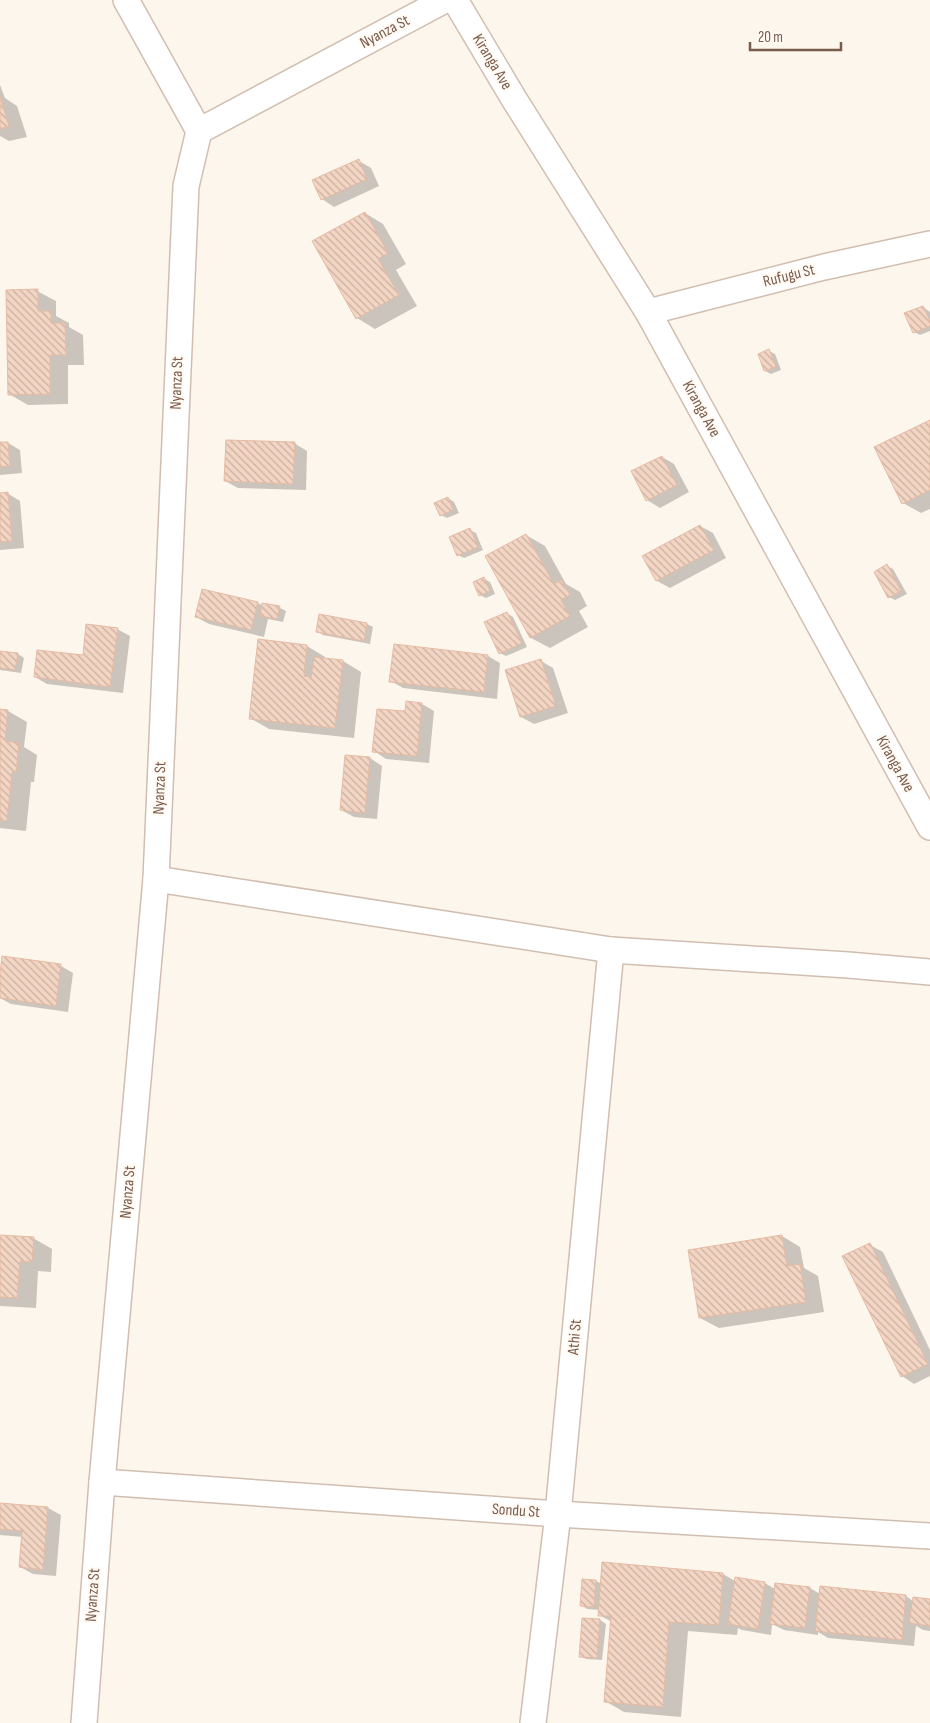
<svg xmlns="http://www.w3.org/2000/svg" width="930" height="1723" font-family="'Sofia Sans Condensed',sans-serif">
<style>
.shadow{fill:#0003}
.building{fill:url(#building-back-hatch);stroke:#e6bba3}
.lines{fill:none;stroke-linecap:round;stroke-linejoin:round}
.minor-casing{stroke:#d1beb0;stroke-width:28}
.minor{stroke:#fff;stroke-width:25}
.labels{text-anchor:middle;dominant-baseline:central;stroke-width:4.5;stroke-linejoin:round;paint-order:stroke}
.street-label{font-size:16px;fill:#7a5c4d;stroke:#fffaf3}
</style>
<defs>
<pattern id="building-back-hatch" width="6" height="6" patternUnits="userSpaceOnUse" patternTransform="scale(1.25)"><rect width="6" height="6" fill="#f3d5c3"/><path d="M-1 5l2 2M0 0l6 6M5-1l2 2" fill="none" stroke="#cab0a1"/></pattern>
</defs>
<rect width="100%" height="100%" fill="#fdf6ec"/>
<g class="shadow">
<polygon points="0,85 5,98 17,106 27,137 9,141 0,136"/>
<polygon points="359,161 371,168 379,186 334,207 322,199"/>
<polygon points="365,213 383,224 406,264 396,270 417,306 375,329 357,318"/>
<polygon points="37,291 56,301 56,316 69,323 69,327 83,335 84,365 68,365 68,404 28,405 9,394"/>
<polygon points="923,307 930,312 930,331 920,335 914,332"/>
<polygon points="769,351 775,354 781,370 771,374 765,371"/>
<polygon points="930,421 930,509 921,513 903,503"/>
<polygon points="8,443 20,450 22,473 0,475 0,444"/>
<polygon points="294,443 307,451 306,490 238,488 225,481"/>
<polygon points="662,457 674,464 689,492 660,508 647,500 632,472"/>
<polygon points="7,493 20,501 24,548 0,550 0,494"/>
<polygon points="448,498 454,502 459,513 447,518 441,515"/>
<polygon points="700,526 713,533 726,558 670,588 657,581 644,556"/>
<polygon points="470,530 476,533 483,550 464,558 458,555"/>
<polygon points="526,535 545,546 566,584 580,592 587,606 579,611 588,627 550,648 531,638 487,557"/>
<polygon points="887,566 893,569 907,594 895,600 889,597"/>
<polygon points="484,579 490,582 495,594 486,598 480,595"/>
<polygon points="203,590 258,603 263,606 263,604 280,608 286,611 283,622 268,619 264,637 209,624 196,617"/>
<polygon points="507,613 513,617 527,647 506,656 500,653"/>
<polygon points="367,624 373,627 370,644 323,635 317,631"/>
<polygon points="117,629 130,636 123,693 47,684 35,677 84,657"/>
<polygon points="259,640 307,646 325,657 325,659 343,661 361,672 354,738 269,729 250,718"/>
<polygon points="0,652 18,654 24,658 21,673 0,670"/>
<polygon points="488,656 500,663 497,699 403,688 391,681"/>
<polygon points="541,661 553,668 568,713 534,724 521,717"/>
<polygon points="422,704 434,711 429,763 386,759 374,751 407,712"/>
<polygon points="0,710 8,711 27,722 24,747 37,755 34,782 31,782 26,831 0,828"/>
<polygon points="370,758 382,766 377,819 354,817 341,810"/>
<polygon points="3,958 61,966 73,973 68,1012 11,1004 0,998 0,982"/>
<polygon points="0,1236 33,1238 52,1249 51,1272 38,1271 36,1308 0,1306"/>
<polygon points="782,1236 800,1247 804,1268 818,1276 824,1312 719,1328 700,1318"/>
<polygon points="870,1245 883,1252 930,1350 930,1376 914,1384 902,1376"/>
<polygon points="0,1504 48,1508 61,1515 56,1576 33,1574 20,1567 23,1537 0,1535"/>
<polygon points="723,1574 735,1581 736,1578 765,1583 775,1589 810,1588 820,1594 906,1596 913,1601 930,1600 930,1631 923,1630 916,1626 914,1646 828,1638 818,1632 818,1635 784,1630 772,1624 771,1635 742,1630 738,1628 737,1635 688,1631 681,1717 624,1712 605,1701 612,1622 599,1615 600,1610 587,1609 581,1605 596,1581 602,1584"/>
<polygon points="600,1620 606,1624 602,1660 586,1659 581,1656"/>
</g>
<g class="building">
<polygon points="0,97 9,126 0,129"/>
<polygon points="359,159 367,179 321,200 312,180"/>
<polygon points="365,212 388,253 378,259 399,295 356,319 312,241"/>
<polygon points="38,289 38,311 51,311 51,323 65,323 66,355 50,355 50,394 8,395 6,290"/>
<polygon points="923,306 930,321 930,326 913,333 904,313"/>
<polygon points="769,349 776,367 764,371 758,354"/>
<polygon points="930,420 930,490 902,504 874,447"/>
<polygon points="226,440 295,442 293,484 224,481"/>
<polygon points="0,442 8,442 10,466 0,467"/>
<polygon points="662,456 677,485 646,501 631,471"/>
<polygon points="8,492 12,541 0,542 0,493"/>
<polygon points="448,497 453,510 440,516 434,503"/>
<polygon points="700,525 714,550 656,581 642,556"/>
<polygon points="470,528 478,547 457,556 449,537"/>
<polygon points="526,534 554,584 561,580 570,595 561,600 570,616 530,638 485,556"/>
<polygon points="887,564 901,591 888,598 874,572"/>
<polygon points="484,577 490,591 479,596 473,582"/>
<polygon points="202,589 258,602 251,630 195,617"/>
<polygon points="262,603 280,606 277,619 260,616"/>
<polygon points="507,612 522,643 499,654 484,622"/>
<polygon points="319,614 367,623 364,641 316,632"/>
<polygon points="86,624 118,628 110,687 34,677 37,650 83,655"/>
<polygon points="258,639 307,645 304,676 311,677 314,657 343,660 335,728 249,719"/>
<polygon points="394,644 488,655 484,692 389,682"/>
<polygon points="0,651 18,653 15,670 0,668"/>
<polygon points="541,659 556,706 520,717 505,670"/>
<polygon points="406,701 422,703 417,756 372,752 377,709 405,711"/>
<polygon points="0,709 8,710 5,741 19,743 16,772 12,772 7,821 0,820"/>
<polygon points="345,755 370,757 365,813 340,810"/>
<polygon points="2,956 61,964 56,1006 0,998 0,973"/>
<polygon points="0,1235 34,1237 32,1262 20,1261 17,1298 0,1297"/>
<polygon points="782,1235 787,1266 800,1264 806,1302 699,1318 688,1250"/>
<polygon points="870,1243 928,1364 901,1377 842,1256"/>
<polygon points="0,1503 48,1507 43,1570 19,1567 22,1531 0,1529"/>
<polygon points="602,1562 723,1573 719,1625 669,1622 663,1707 604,1702 611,1616 598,1616"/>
<polygon points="735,1577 765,1582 758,1629 728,1624"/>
<polygon points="582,1579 596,1580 594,1607 580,1606"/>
<polygon points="775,1583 810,1587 805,1628 770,1624"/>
<polygon points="820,1586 906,1595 902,1640 815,1631"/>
<polygon points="913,1597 930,1599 930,1626 909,1623"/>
<polygon points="582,1618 600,1619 597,1658 579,1657"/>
</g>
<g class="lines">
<g class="minor-casing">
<g id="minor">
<polyline points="126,0 199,131"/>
<polyline points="455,0 514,99 648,312 930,827"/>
<polyline points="648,312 824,267 930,244"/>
<polyline points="156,879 611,950 848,965 930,972"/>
<polyline points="102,1482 558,1514 930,1536"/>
<polyline points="84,1723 102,1482 156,879 186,186 199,131 445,0"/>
<polyline points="533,1723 558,1514 611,950"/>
</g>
</g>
<use href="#minor" class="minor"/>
</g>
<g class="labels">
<g class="street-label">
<text transform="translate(385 32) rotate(-28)">Nyanza St</text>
<text transform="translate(492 62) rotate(59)">Kiranga Ave</text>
<text transform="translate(789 276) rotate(-14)">Rufugu St</text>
<text transform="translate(177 383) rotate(-88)">Nyanza St</text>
<text transform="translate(701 409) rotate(61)">Kiranga Ave</text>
<text transform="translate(895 764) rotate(61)">Kiranga Ave</text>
<text transform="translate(160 788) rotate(-88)">Nyanza St</text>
<text transform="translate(128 1192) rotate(-85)">Nyanza St</text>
<text transform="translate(575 1337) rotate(-85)">Athi St</text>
<text transform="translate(516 1511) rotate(4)">Sondu St</text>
<text transform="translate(93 1595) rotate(-86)">Nyanza St</text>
</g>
</g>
<path d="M750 42v8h91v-8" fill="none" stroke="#7a5c4d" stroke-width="2.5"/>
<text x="758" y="42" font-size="15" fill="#7a5c4d" stroke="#fffaf3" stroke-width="4" paint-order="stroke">20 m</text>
</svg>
